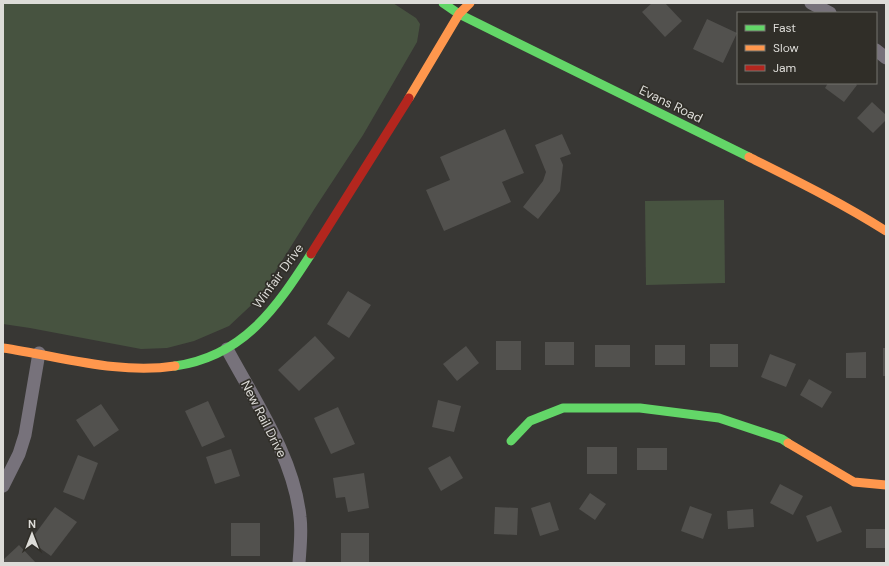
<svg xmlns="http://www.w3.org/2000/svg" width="889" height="566" font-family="'DM Sans',sans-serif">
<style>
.green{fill:#475340}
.building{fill:#52514e}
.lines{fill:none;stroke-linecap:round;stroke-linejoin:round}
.street{stroke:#77727b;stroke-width:13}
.fast{stroke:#63d668;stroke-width:9}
.slow{stroke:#ff974d;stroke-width:9}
.jam{stroke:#b3261e;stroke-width:9}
.labels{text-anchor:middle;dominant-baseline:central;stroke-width:3.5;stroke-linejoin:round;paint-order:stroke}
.street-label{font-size:13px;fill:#dddcd8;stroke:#302e28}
</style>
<rect width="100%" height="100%" fill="#383734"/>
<g class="green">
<polygon points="3,3 393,3 416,18 420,24 417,42 363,135 315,208 258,299 229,326 194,341 167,348 141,349 30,328 3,324"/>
<polygon points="724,200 725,283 646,285 645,201"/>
</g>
<g class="building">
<polygon points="652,3 665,3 682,21 665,37 642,12"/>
<polygon points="707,19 737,33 723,63 693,49"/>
<polygon points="828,83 855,83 857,85 844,102 825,88"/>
<polygon points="872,102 886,115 886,120 873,133 857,118"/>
<polygon points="505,129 524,173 502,182 511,202 444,231 426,190 450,180 440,157"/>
<polygon points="562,134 571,154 560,158 563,165 560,191 538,219 523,207 543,181 546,172 535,145"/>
<polygon points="348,291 371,305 349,338 327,324"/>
<polygon points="315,336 335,358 299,391 278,370"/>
<rect x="496" y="341" width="25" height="29"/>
<rect x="545" y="342" width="29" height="23"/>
<rect x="710" y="344" width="28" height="23"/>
<rect x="595" y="345" width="35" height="22"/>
<rect x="655" y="345" width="30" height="20"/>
<polygon points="466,346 479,363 457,381 443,364"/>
<rect x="883" y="348" width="3" height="28"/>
<polygon points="866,352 866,378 846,378 846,353"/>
<polygon points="770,354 796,364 786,387 761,377"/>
<polygon points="809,379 832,392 822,408 800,395"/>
<polygon points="438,400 461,406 454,432 432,427"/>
<polygon points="208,401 225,437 202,447 185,411"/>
<polygon points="101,404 119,430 94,447 76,420"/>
<polygon points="338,407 355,444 331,454 314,418"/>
<rect x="587" y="447" width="30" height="27"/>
<rect x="637" y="448" width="30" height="22"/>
<polygon points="231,449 240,476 215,484 206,457"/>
<polygon points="78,455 98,463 84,500 63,492"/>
<polygon points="450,456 463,478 441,491 428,468"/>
<polygon points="364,473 369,508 348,512 345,497 336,498 333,478"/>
<polygon points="780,484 803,496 793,515 770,503"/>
<polygon points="590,493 606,504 595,520 579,509"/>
<polygon points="550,502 559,530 540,536 531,508"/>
<polygon points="690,506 712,514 703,539 681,531"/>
<polygon points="831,506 842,532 817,542 806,516"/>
<polygon points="55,507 77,522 51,556 30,541"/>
<polygon points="495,507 518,508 517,535 494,534"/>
<polygon points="753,509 754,527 728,529 727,511"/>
<rect x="231" y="523" width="29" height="33"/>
<rect x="866" y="529" width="20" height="19"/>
<rect x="341" y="533" width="28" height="30"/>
<polygon points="19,545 36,563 3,563 3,560"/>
</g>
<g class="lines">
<g class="street">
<polyline points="811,3 830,13"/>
<polyline points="876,50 886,58"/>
<path d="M227,349c28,52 67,109 73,168 2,15 0,31 -1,46"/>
<polyline points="3,486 19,454 25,435 39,353"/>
</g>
<g class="fast">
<polyline points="443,3 459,14 749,157"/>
<path d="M175,366c69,-10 101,-58 136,-112"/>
<polyline points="511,441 530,421 563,408 640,408 719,418 782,439 788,443"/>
</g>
<g class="slow">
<polyline points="409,98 459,14 470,3"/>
<path d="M749,157c46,23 93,46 137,74"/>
<path d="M3,348c56,8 116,27 172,18"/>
<polyline points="788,443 854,482 886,485"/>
</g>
<polyline class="jam" points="311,254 409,98"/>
</g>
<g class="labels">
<g class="street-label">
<text transform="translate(671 104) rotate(26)">Evans Road</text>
<text transform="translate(278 276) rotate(-54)">Winfair Drive</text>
<text transform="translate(264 419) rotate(63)">New Rail Drive</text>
</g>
</g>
<rect width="889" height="566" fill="none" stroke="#dddcd8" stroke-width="8"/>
<rect x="737" y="12" width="140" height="72" fill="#302e28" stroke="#75746e"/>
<rect x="745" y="25" width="20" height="6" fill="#63d668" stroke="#75746e"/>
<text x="773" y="32" font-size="12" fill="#dddcd8">Fast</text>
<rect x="745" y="45" width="20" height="6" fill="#ff974d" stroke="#75746e"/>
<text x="773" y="52" font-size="12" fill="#dddcd8">Slow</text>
<rect x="745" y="65" width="20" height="6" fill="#b3261e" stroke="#75746e"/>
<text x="773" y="72" font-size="12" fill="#dddcd8">Jam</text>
<g transform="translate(32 534)" stroke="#302e28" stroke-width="3" paint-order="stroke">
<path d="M0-3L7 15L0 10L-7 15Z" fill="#dddcd8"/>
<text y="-6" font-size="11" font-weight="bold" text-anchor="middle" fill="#dddcd8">N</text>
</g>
</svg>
